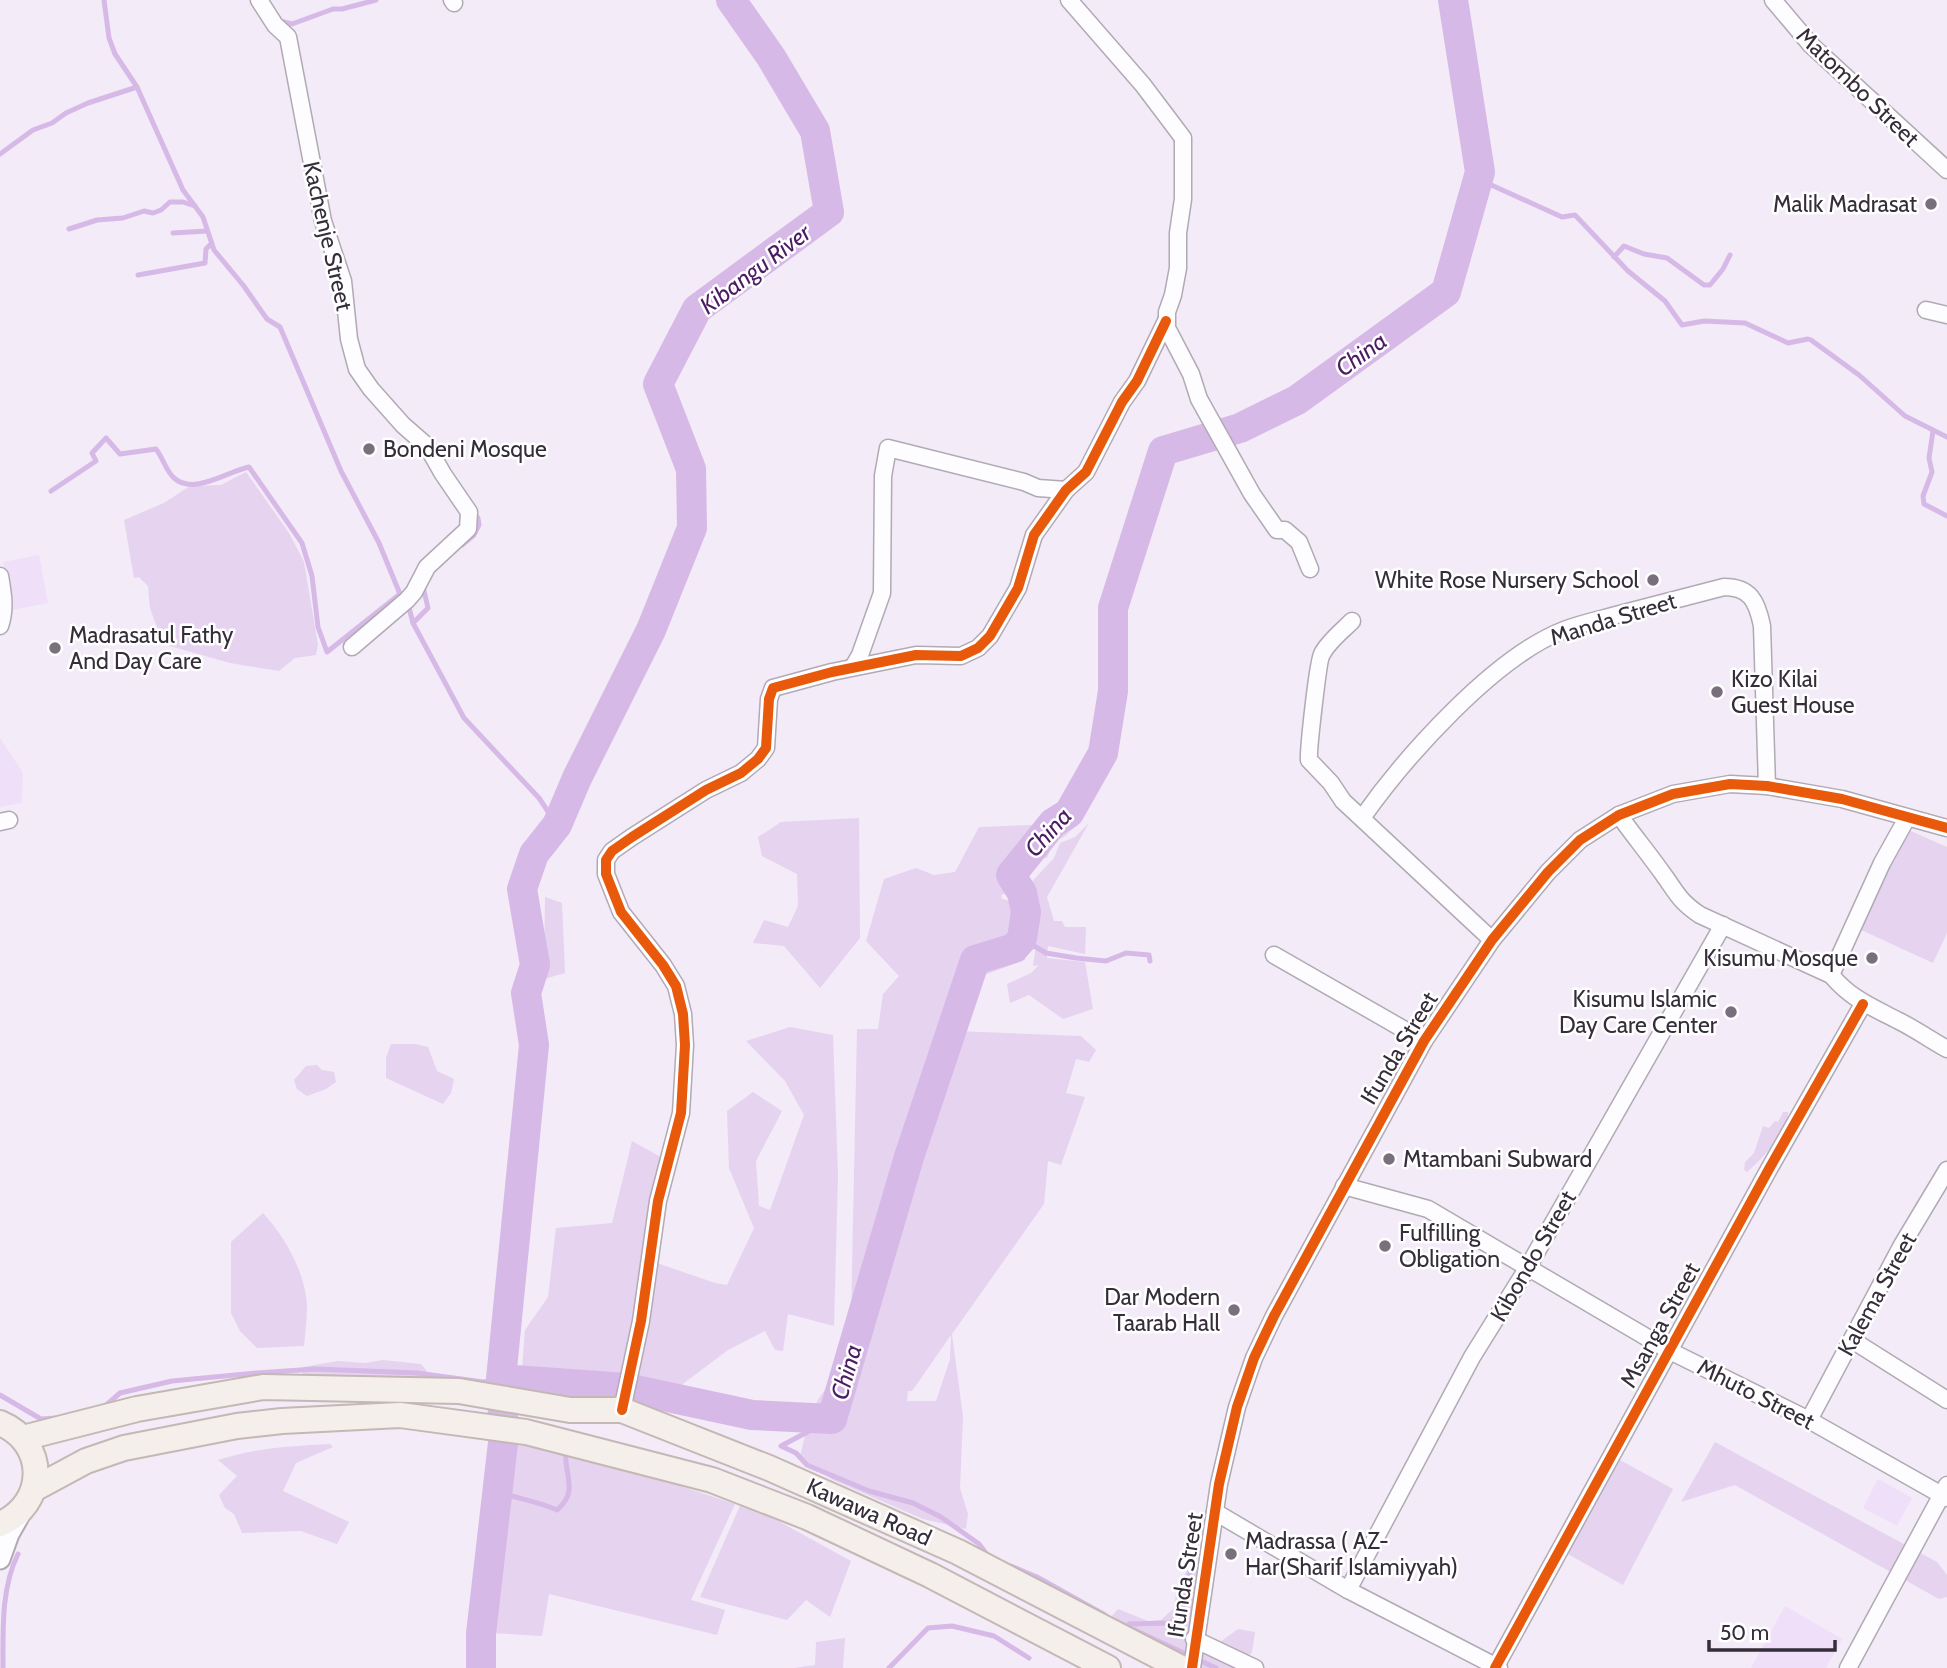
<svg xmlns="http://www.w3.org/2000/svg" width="1947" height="1668" font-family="Cabin,sans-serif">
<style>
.built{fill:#efdff9}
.green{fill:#e5d3ef;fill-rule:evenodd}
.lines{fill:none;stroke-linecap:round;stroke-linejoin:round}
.stream{stroke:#d6b9e6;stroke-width:5}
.river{stroke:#d6b9e6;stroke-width:30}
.minor-casing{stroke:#b1aab4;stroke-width:19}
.tertiary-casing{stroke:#b1aab4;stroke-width:23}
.primary-casing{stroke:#c3b8b4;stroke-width:28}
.minor{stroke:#fdfcfe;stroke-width:16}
.tertiary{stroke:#fdfcfe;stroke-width:19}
.primary{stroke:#f5efeb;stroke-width:24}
.cycleway-casing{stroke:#fff;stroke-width:15}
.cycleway{stroke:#e8590c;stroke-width:10}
.poi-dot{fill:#78707c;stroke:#fff;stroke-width:2.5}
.labels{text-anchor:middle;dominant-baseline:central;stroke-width:5;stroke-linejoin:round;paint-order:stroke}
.street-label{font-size:23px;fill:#352e3a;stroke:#fff}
.poi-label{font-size:23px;fill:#352e3a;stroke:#fff;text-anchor:start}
.water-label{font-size:24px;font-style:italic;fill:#4c1c63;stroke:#fff}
</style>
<rect width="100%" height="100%" fill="#f3ebf7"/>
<g class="built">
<polygon points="39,555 48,603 12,610 3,562"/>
<polygon points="0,738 23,773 22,803 0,807"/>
<polygon points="1878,1479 1912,1498 1897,1526 1863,1508"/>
<polygon points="1785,1606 1842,1639 1826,1668 1751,1668"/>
</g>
<g class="green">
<polygon points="246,472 289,533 304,562 318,645 316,655 295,658 279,671 230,663 163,644 150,608 148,586 139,577 134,578 124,520 164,503 190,486 221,485"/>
<polygon points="859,818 860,938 820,988 784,946 753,943 764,920 788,927 798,906 797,874 762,856 758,837 781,822"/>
<path d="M1079,823l-14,13 -12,7 -6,15 -32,-4 -9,10 6,18 10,6 -21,7 1,4 20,4 7,16 -4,41 -41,15 -25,49 -2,7 124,5 15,14 -7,12 -13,-3 -10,34 19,4 -24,68 -13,-4 -4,43 -92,130 11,83 -3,71 8,26 -2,15 -43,-10 -90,-39 -33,-23c10,-41 12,-64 50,-88l7,-340h21l5,-35 16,-18 -33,-35 18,-62 32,-11 18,7 21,-3 24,-45zM951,1335l-1,24 -14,42h-29l1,-10h4z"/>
<polygon points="1089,823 1047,897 1054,921 1062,921 1065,927 1086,927 1085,954 1048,946 1047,958 1085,962 1093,1009 1063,1019 1029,995 1010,1003 1007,984 1031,973 1039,965 1033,966 1039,925 1024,890 1054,858 1060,843 1075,837"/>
<polygon points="1904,828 1947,847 1947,933 1933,963 1859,929"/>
<polygon points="545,897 562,903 565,973 544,979"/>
<polygon points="790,1027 833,1035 838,1175 834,1326 788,1314 783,1351 775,1350 765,1331 728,1350 676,1389 572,1393 522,1369 525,1330 548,1297 556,1228 612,1223 632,1141 668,1161 654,1262 715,1283 727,1285 754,1228 729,1168 727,1111 753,1092 782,1111 756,1161 759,1206 770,1210 804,1115 785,1081 746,1041"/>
<polygon points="391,1044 415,1044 428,1047 437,1071 454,1079 451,1093 443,1104 386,1078 386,1058"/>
<polygon points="317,1065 322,1070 334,1072 336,1082 326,1089 307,1096 297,1089 294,1080 306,1066"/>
<path d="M1783,1112h5l-1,15 -6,3c-8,18 -20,29 -34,42l-3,-2 1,-8 9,-9 9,-27 6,2 6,-7 3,1z"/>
<path d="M263,1213c22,24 43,60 44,94 0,13 -2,27 -3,39l-47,2 -17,-17 -9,-18v-71z"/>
<polygon points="383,1360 421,1364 430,1375 422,1384 303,1379 303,1367 338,1361 365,1363"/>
<polygon points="507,1429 735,1504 691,1600 725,1610 717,1635 549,1594 542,1636 491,1633"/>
<polygon points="1715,1442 1937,1562 1947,1575 1947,1597 1939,1599 1735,1485 1681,1502"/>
<path d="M330,1444l3,3 -37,16 -13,28 66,31 -12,22 -36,-13 -59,2 -8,-19 -9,-6 -6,-13 18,-19 -19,-16c36,-12 74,-14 112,-16z"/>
<polygon points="1618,1459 1673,1489 1623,1585 1566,1553"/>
<polygon points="742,1501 851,1561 830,1617 806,1600 787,1620 700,1597"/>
<path d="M1188,1569l23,4c1,22 0,39 -15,56l20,16 22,-16 17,3 -3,20 -13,13 -9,-5 4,8h-45l-34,-23 -14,-13 -26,-5 -3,-11 6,-7 30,12 13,-1 13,-12 3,-21z"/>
<polygon points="845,1638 843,1668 795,1668 815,1665 816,1642"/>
</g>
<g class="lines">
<g class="stream">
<polyline points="104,0 109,38 115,54 137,87 183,190 203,217 214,250 243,285 267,319 280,327 341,471 379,543 400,594 407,600 413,623 464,718 539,798 557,825"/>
<polyline points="280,21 292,24 333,9 342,9 376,0"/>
<polyline points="0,154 33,130 52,123 66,113 88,103 137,87"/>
<polyline points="1478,179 1562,217 1575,215 1628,271 1665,301 1682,325 1704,321 1745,323 1788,343 1808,339"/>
<polyline points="69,229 97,220 123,218 144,211 153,213 161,210 170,202 183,202 195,206"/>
<polyline points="173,233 207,231"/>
<polyline points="1614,257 1624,246 1644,254 1667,258 1704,285 1710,285 1723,269 1730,255"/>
<polyline points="138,275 205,263 206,249 211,244"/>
<polyline points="1811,340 1859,375 1905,416 1947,437"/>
<polyline points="1933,431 1929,458 1932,472 1923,496 1924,504 1947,516"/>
<path d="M51,491l45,-30 -4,-8 14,-15 14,16 36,-5c7,9 10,22 18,29 20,18 54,-7 75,-11l53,76 10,33 6,51 9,25 73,-58"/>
<polyline points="462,545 474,535 479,525 478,518 472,512"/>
<polyline points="413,623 428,608 423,587"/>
<polyline points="1022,939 1046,953 1076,958 1106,961 1126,953 1149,955 1150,961"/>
<polyline points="0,1395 41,1419 57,1418"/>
<polyline points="104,1407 120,1393 172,1381 257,1373 315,1369 417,1373 483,1382 501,1379"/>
<polyline points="832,1419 781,1446 796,1453 807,1465 869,1491 913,1503 941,1517 979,1544 989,1557"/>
<path d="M499,1492c19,7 39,9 58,18 23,-20 6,-34 9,-61"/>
<polyline points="1011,1566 1037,1577 1105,1615"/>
<polyline points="1113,1620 1216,1668"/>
<polyline points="1129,1624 1171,1623 1182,1610 1190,1572"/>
<path d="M3,1668c0,-37 -2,-80 15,-114"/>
<polyline points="889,1668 928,1628 952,1626 994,1636 1029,1658"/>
</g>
<g class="river">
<polyline points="501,1379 626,1388 752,1415 832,1419 909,1157 975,960 1014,948 1022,939 1026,912 1022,893 1011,875 1053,823 1069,813 1103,753 1113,691 1113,608 1163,451 1240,428 1297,400 1446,292 1480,172 1453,0"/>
<polyline points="481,1668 481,1634 504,1434 501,1379 534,1045 526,993 535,965 522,889 534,854 557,825 577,778 651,630 692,528 691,469 658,384 697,309 829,212 815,131 771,57 731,0"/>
</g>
<g class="minor-casing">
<g id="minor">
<polyline points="259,0 275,25 288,37 323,221 343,281 349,339 357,369 371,389 403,425 427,446 443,474 469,512 468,529 427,567 414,592 407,600 352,647"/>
<polyline points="452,0 454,3"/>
<polyline points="1069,0 1143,85 1183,138 1183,199 1178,233 1178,268 1173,295 1167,312 1167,328 1191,374 1199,399 1252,494 1277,530 1285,530 1299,542 1310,569"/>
<polyline points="1773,0 1811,45 1947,170"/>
<polyline points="1926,310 1947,315"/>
<path d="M0,576c3,17 6,33 0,50"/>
<path d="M1352,621c-10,10 -24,21 -30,33 -4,6 -14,97 -13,106l22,23 12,18 149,139"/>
<polyline points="853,667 860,655 882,593 883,476 888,448 1024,482 1038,488 1066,490"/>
<path d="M1619,815c14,20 30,39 44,59 14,19 16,27 37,41l131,60c20,24 41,32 68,46 16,8 32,19 48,28"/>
<path d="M1362,818c43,-61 132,-161 202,-188 18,-7 38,-11 56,-16 35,-9 70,-18 104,-27 26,0 33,14 38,39l5,160"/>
<polyline points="0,822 9,820"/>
<polyline points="1274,955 1424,1041"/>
<polyline points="1831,975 1882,863 1907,818"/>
<polyline points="1344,1186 1428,1209 1670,1351 1809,1420 1947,1498"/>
<polyline points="1852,1340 1947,1400"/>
<polyline points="622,1410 641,1321 658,1201 681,1113 685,1045 683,1014 676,986 663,965 621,912 606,874 606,860 612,851 632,837 706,790 741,773 758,759 766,748 769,699 773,688 832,672 916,655 961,656 978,648 990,636 1018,588 1034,535 1066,490 1086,472 1122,402 1137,381 1166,321"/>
<polyline points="1809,1420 1902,1245 1947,1170"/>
<polyline points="1215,1512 1348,1590 1499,1668"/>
<polyline points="1348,1590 1472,1357 1528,1267 1723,925"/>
<polyline points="1194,1639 1255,1668"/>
<polyline points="1192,1668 1219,1484 1237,1407 1254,1358 1274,1316 1424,1041 1492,940 1548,872 1580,840 1619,815 1673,794 1730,784 1767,786 1842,799 1947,828"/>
<polyline points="1495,1668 1769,1169 1863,1004"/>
<polyline points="1848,1668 1947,1485"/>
</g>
</g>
<g class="tertiary-casing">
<polyline id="tertiary" points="0,1559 9,1534 22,1511"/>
</g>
<g class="primary-casing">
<g id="primary">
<path d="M0,1423c48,20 47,81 0,101"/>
<polyline points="23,1438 137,1409 263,1387 459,1391 570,1410 622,1410 769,1468 958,1552 1181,1668"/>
<polyline points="34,1489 86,1461 124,1448 237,1426 282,1421 400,1415 526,1432 712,1480 807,1517 930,1575 1108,1668"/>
</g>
</g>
<use href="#minor" class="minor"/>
<use href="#tertiary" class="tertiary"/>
<use href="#primary" class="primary"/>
<g class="cycleway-casing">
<g id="cycleway">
<polyline points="622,1410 641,1321 658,1201 681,1113 685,1045 683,1014 676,986 663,965 621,912 606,874 606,860 612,851 632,837 706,790 741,773 758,759 766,748 769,699 773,688 832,672 916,655 961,656 978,648 990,636 1018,588 1034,535 1066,490 1086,472 1122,402 1137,381 1166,321"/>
<polyline points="1192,1668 1219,1484 1237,1407 1254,1358 1274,1316 1424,1041 1492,940 1548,872 1580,840 1619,815 1673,794 1730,784 1767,786 1842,799 1947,828"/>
<polyline points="1495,1668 1769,1169 1863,1004"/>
</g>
</g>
<use href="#cycleway" class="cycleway"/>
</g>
<g class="poi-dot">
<circle cx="1931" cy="204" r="7"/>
<circle cx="369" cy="449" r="7"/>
<circle cx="1653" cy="580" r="7"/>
<circle cx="55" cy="648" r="7"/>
<circle cx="1717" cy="692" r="7"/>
<circle cx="1872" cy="958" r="7"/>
<circle cx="1731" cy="1012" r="7"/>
<circle cx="1389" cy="1159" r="7"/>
<circle cx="1385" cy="1246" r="7"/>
<circle cx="1234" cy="1310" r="7"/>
<circle cx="1231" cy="1554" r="7"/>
</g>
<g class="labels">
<g class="street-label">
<text transform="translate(1858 87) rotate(44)">Matombo Street</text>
<text transform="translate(328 236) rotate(77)">Kachenje Street</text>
<text transform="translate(1613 619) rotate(-17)">Manda Street</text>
<text transform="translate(1399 1048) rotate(-59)">Ifunda Street</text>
<text transform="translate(1533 1256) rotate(-60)">Kibondo Street</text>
<text transform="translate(1877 1294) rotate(-61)">Kalema Street</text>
<text transform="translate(1660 1325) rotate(-61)">Msanga Street</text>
<text transform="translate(1756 1394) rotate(27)">Mhuto Street</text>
<text transform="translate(869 1512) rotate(24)">Kawawa Road</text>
<text transform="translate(1185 1575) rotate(-81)">Ifunda Street</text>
</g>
<g class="poi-label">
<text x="1917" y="204" text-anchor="end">Malik Madrasat</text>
<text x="383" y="449">Bondeni Mosque</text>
<text x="1639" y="580" text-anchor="end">White Rose Nursery School</text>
<text x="69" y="635">Madrasatul Fathy<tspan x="69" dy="26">And Day Care</tspan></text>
<text x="1731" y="679">Kizo Kilai<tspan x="1731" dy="26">Guest House</tspan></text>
<text x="1858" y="958" text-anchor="end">Kisumu Mosque</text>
<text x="1717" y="999" text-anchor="end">Kisumu Islamic<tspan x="1717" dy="26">Day Care Center</tspan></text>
<text x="1403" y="1159">Mtambani Subward</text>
<text x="1399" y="1233">Fulfilling<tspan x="1399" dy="26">Obligation</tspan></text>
<text x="1220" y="1297" text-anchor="end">Dar Modern<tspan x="1220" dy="26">Taarab Hall</tspan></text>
<text x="1245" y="1541">Madrassa ( AZ-<tspan x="1245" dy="26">Har(Sharif Islamiyyah)</tspan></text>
</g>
<g class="water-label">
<text transform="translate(755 269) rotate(-37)">Kibangu River</text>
<text transform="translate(1361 354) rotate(-36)">China</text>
<text transform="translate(1048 832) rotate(-48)">China</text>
<text transform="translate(846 1372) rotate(-74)">China</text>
</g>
</g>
<path d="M1709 1640v10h126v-10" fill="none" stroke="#352e3a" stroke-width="3.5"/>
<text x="1720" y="1640" font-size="21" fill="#352e3a" stroke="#ffffff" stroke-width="5" paint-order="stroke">50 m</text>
</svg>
